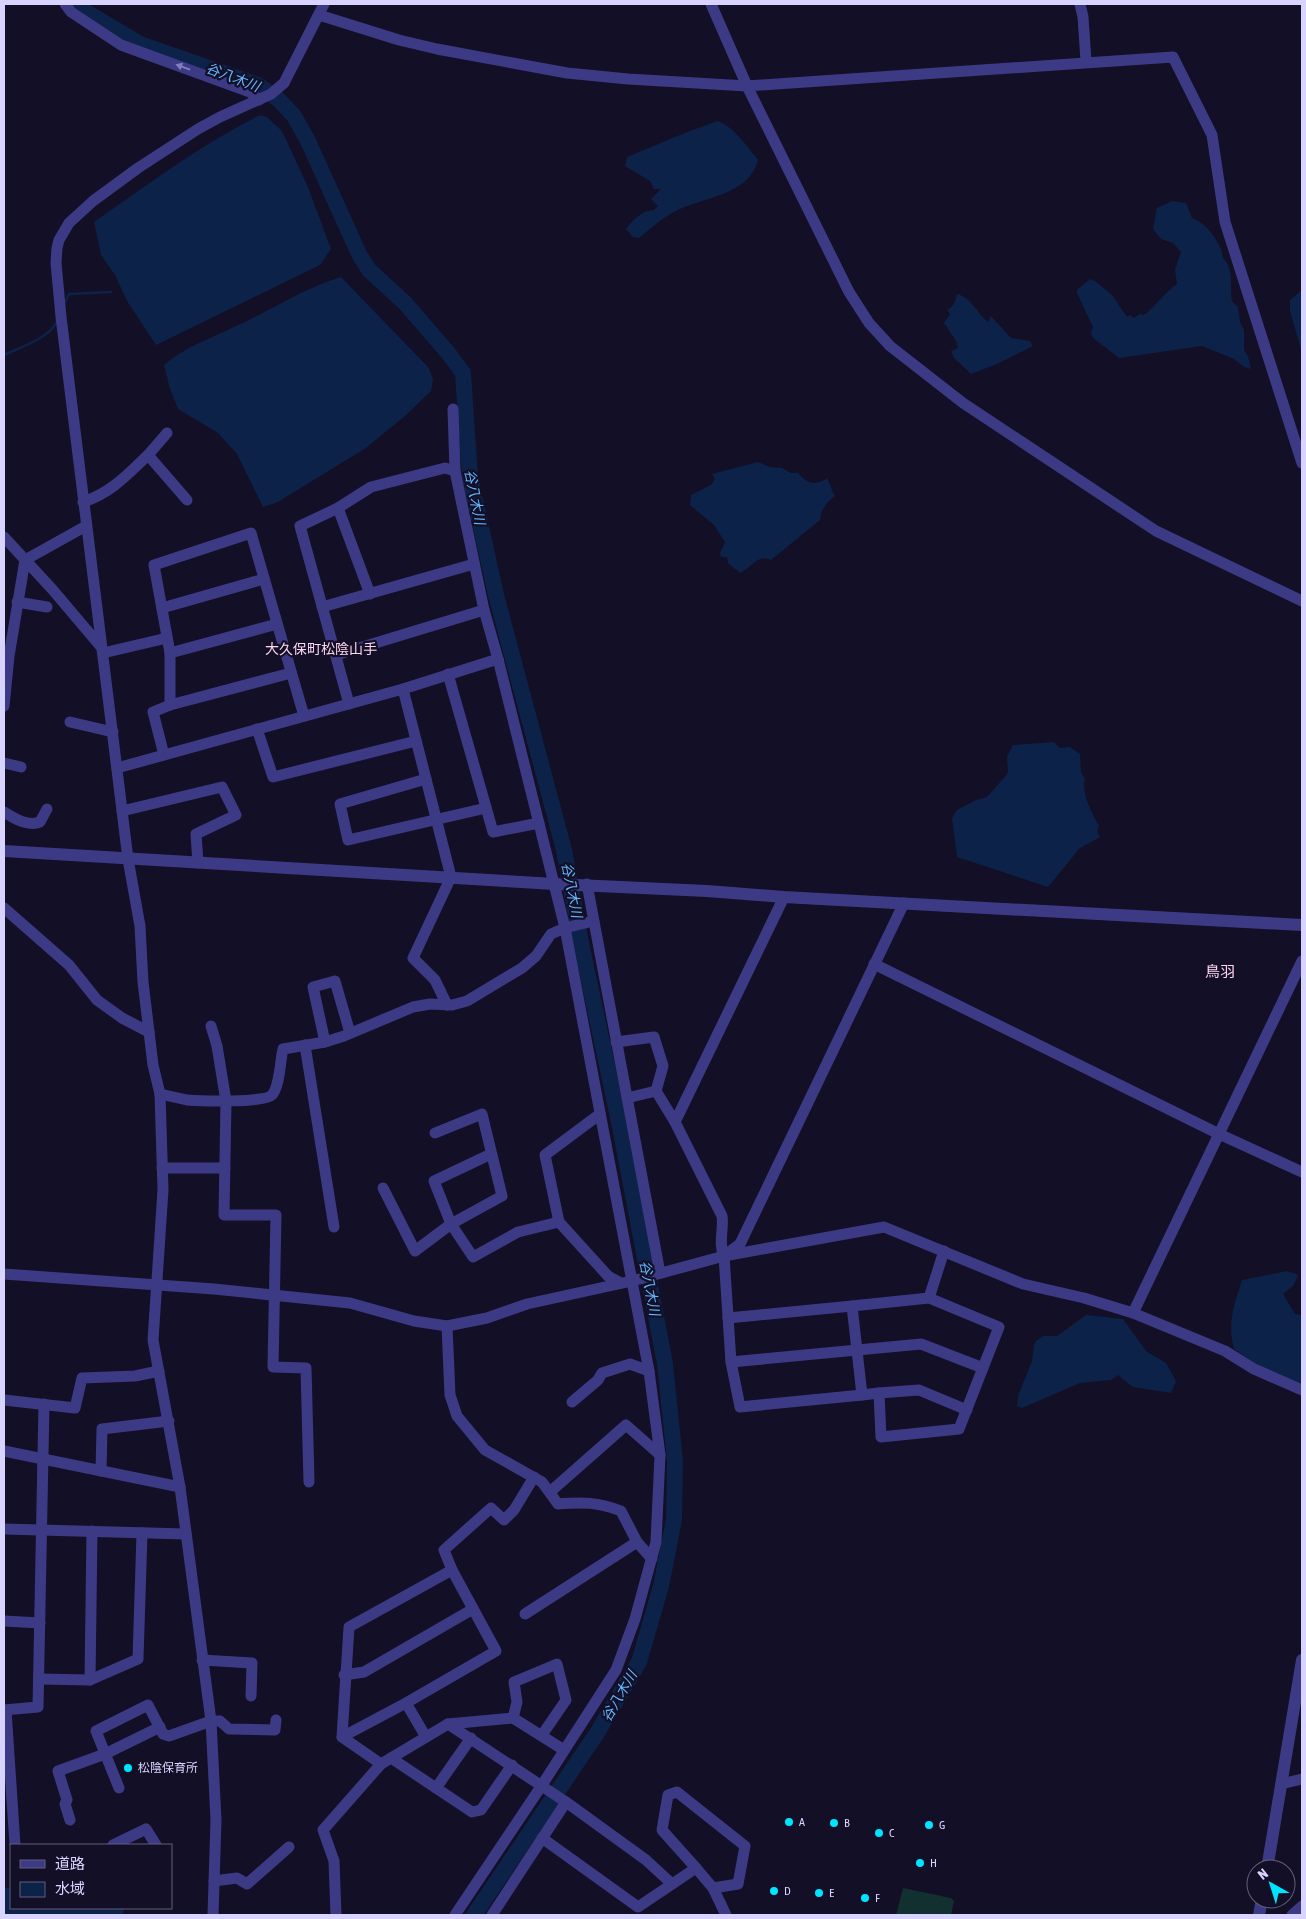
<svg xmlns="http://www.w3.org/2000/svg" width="1306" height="1919" font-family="'Asap Condensed','Noto Sans JP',sans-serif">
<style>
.green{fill:#12302f}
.water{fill:#0c2248}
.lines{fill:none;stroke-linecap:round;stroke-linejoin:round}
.stream{stroke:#0c2248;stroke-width:2.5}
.river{stroke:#0c2248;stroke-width:16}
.minor{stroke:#3d3a85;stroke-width:11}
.tertiary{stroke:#3d3a85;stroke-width:12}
.oneway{fill:#837fbc}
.poi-dot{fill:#00e5ff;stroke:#130f26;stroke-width:2}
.labels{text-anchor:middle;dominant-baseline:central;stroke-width:4.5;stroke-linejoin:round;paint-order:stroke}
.poi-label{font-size:12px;fill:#d9d4ff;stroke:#130f26;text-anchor:start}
.water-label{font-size:14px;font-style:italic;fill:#62b6ff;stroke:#130f26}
.neighbourhood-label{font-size:14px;fill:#ffd6f0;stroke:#130f26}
.quarter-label{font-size:15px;fill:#ffd6f0;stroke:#130f26}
</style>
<rect width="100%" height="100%" fill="#130f26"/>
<polygon class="green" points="903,1888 951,1898 954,1901 951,1915 896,1915"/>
<g class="water">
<path d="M260,115l7,2 15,14 26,56 23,62 -11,16 -164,80 -29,-44 -12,-26 -14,-20 -7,-33c56,-39 105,-76 166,-107z"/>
<path d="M718,121c17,7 28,24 40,39 -9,36 -56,37 -82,51 -14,7 -26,18 -37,27l-6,-1 -7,-8c7,-9 16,-19 28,-19l4,-4 -7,-7 10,-10h-7l-4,-8 -25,-15 2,-9 60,-25z"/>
<path d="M1172,201l14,2 6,15c14,4 30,26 31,40 11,11 7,28 9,43l6,6 2,15 4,8v20l4,6 3,13 -7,-2 -10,-8 -32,-13 -83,12 -26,-20 -2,-5 2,-6 -16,-34v-3l13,-11 5,2 17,14 15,22 3,-2 4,3 6,-4 4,1c12,-9 20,-22 33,-31l-2,-14 6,-18 -8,-9 -12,-4 -8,-10 4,-21z"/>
<path d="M341,277l88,91 4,12 -2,11 -26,25 -39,32 -88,54 -15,5 -26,-53 -19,-21 -40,-24 -8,-20 -6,-24c20,-18 46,-26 70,-38 36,-16 70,-39 107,-50z"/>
<polygon points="1302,290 1302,353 1290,311 1290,300"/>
<path d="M957,294c15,4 20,19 31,28l3,-6 20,22 19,3 3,5 -36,18 -26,10 -17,-16 -3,-7 7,-3 -2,-7 -12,-18 6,-9 -3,-4c6,-3 9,-9 10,-16z"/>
<path d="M758,462l12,5 12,1 9,5h7c9,11 18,13 29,5 4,7 4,12 8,18 -9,7 -14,13 -15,24l-49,40c-15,-6 -18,7 -31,13l-12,-10 -1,-6h-6l-1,-4 5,-11 -11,-17 -24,-20 1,-10 20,-10 4,-6 -3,-5z"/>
<path d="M1054,742l6,6 10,-1 10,7 1,18 4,7c-4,15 7,34 14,47l-2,5 3,6 -20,11 -32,39 -91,-30 -5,-39 5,-8 19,-10 11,-3 21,-24 -1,-16 6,-12z"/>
<path d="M1287,1271l9,3 2,2 -5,10 -10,8 12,20 7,1v69l-40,-16 -28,-19c-7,-27 0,-44 8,-69z"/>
<polygon points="1086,1315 1123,1319 1146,1351 1166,1363 1176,1381 1171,1393 1133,1387 1118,1375 1111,1380 1080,1383 1022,1408 1017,1406 1018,1396 1032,1361 1034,1345 1036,1341 1043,1336 1057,1336"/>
<polygon points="11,1888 11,1908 124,1908 123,1915 4,1915 4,1888"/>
</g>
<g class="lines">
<g class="stream">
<polyline points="64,304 69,294 111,292"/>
<path d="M4,355c16,-8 45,-16 53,-34"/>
</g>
<polyline class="river" points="78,4 86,12 140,44 258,85 279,100 294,116 308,141 359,254 369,270 405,303 449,354 463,373 470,477 496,595 564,850 581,943 620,1127 665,1364 675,1461 674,1520 661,1586 639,1662 597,1733 474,1915"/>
<g class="minor">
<polyline points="65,4 71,12 121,45 250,92 259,100"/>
<polyline points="711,4 747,86 849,292 869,323 890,346 963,403 1156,531 1302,601"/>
<polyline points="1080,4 1083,17 1086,61"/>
<polyline points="319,15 399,40 437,49 567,73 628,79 747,86 1173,57 1212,135 1225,222 1302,463"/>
<polyline points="453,409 455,471 484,610 498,659 565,928 649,1371 660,1455 656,1542 635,1619 616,1670 542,1785 455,1915"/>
<polyline points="148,455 167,433"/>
<path d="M83,502c28,-9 44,-27 65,-47l39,45"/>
<polyline points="338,508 370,594"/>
<polyline points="4,537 52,589 102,648"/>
<polyline points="25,560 86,526"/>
<polyline points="17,602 47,607"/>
<polyline points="322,607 474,564"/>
<polyline points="162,608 264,579"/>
<polyline points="103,653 167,638"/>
<polyline points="170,653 277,624"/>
<polyline points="336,655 484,610"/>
<polyline points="448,674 493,832 539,823"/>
<polyline points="403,689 451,877 413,958 435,980 447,1005"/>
<polyline points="349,704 300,526 338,508 371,487 445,468 455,471"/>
<polyline points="170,705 170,653 154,565 251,533 304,716"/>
<polyline points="4,706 9,656 25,560"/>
<polyline points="70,722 113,732"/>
<polyline points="257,729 273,777 416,741"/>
<polyline points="164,755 153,712 170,705 291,673"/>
<polyline points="4,763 21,767"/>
<polyline points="117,768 403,689 498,659"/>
<polyline points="426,779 340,804 348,840 486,808"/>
<polyline points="122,811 222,787 236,815 196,834 198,863"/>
<path d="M4,812c10,6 23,15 36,10l7,-13"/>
<polyline points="587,884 660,1273"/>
<path d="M784,897l-109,225 47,94c2,13 -4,28 2,40l7,106 9,45 122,-12"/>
<polyline points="4,908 69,965 97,1000 122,1018 149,1032"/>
<polyline points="874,964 1219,1134 1302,1172"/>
<polyline points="211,1026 217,1046 226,1101 224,1215 276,1215 273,1367 306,1368 309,1482"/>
<polyline points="325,1042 313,987 335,981 350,1033"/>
<polyline points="616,1042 654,1037 663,1066 656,1091 675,1122"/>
<polyline points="305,1045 334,1227"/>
<path d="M160,1094c9,2 18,4 27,6 13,1 78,3 85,-5 8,-9 8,-34 11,-46l42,-7 19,-6 69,-29 17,-3 22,1 15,-4 55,-33 14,-12 15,-22 14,-6 28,-7"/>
<polyline points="627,1098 656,1091"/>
<polyline points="600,1114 545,1155 559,1222 608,1276 621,1283"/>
<polyline points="491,1154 434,1181 451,1224 473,1257 518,1232 559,1222"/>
<polyline points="162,1168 225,1168"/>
<polyline points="383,1188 415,1251 451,1224 502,1196 482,1114 435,1133"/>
<polyline points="728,1253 740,1244 904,903"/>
<polyline points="4,1274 214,1289 350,1303 414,1321 447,1326 487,1318 527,1304 632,1281 724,1256 884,1227 1023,1284 1084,1298 1133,1313 1225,1351 1254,1369 1302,1390"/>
<polyline points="929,1298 852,1306 862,1395 879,1393 881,1437 959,1429 999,1327 929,1298 944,1251"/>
<polyline points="1133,1313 1302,961"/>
<polyline points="728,1318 852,1306"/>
<path d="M447,1326l3,69 7,21 28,34 57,32 16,22c25,-2 40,-2 63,7l16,31 15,17"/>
<polyline points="731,1362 921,1344 983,1368"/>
<polyline points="879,1393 919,1390 967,1410"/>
<polyline points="4,1400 75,1408 82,1378 135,1376 159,1371"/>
<polyline points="572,1402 598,1380 602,1373 630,1364 649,1371"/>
<polyline points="4,1451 180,1487"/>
<polyline points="101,1471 102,1429 169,1421"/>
<polyline points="550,1492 626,1425 660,1455"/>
<polyline points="4,1529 186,1534"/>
<polyline points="525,1614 637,1542"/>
<polyline points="4,1621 40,1623"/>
<polyline points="202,1660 252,1663 251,1696"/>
<polyline points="344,1675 364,1672 473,1609"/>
<polyline points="39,1679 90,1680 138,1659 142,1533"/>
<polyline points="90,1680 92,1531"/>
<polyline points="4,1710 38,1707 44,1404"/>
<polyline points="6,1710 15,1845"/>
<polyline points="513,1718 517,1702 514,1682 557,1664 566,1700 542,1735"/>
<polyline points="448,1724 566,1802 646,1860 672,1884"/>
<polyline points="342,1737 406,1703"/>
<polyline points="426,1737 406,1703 496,1651 452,1570"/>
<polyline points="391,1758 472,1812 481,1810 512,1765"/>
<polyline points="381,1764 342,1737 349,1627 452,1570 444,1550 491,1508 504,1520 514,1510 534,1477"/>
<polyline points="1281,1784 1302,1779"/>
<polyline points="119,1788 96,1731 148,1705 163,1734 169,1736 211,1721 220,1721 229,1729 275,1730 276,1720"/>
<polyline points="436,1788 471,1738"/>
<polyline points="70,1820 65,1804 67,1800 58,1771 105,1754 160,1727"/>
<polyline points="542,1838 638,1907 696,1868 713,1888 726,1915"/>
<polyline points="113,1845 146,1829 156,1845"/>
<polyline points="696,1868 662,1830 668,1795 677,1792 745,1846 738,1884 713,1888"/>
<polyline points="214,1881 237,1878 247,1884 289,1847"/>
<polyline points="213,1915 216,1820 211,1721 180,1487 153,1340 163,1190 160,1094 153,1065 143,982 140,926 128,859 61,317 56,263 57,248 59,240 69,223 93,201 138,168 198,129 220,117 271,94 284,83 324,4"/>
<polyline points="336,1915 334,1861 323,1830 381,1764 448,1724 513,1718 564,1750"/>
<polyline points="492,1915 566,1802"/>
<polyline points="1292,1915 1302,1906"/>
</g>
<g class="tertiary">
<polyline points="4,851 555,884 707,891 784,897 1302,925"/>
<polyline points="1267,1869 1302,1660"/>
<polyline points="1259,1915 1262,1899"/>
</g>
</g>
<defs><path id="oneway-solid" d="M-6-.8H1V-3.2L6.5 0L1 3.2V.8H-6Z" transform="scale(1.25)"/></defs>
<use class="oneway" href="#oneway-solid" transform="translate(183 67) rotate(-160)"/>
<g class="poi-dot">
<circle cx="128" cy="1768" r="5"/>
<circle cx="789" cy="1822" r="5"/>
<circle cx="834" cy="1823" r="5"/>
<circle cx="929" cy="1825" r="5"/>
<circle cx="879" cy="1833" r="5"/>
<circle cx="920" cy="1863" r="5"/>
<circle cx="774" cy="1891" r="5"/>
<circle cx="819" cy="1893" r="5"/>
<circle cx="865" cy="1898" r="5"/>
</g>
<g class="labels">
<g class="poi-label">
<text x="138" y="1768">松陰保育所</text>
<text x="799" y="1822">A</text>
<text x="844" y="1823">B</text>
<text x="939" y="1825">G</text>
<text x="889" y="1833">C</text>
<text x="930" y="1863">H</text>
<text x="784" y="1891">D</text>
<text x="829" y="1893">E</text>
<text x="875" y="1898">F</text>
</g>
<g class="water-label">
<text transform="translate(233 77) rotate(21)">谷八木川</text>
<text transform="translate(475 497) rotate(79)">谷八木川</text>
<text transform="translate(572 890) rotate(79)">谷八木川</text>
<text transform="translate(650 1288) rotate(79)">谷八木川</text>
<text transform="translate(619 1696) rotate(-60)">谷八木川</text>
</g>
<g class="neighbourhood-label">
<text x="321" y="649">大久保町松陰山手</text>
</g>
<g class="quarter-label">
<text x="1220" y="971">鳥羽</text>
</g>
</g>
<rect width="1306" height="1919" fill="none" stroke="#d9d4ff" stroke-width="10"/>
<rect x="10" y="1844" width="162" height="65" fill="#130f26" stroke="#625e7d"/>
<rect x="20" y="1860" width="25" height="8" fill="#3d3a85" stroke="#625e7d"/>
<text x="55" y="1869" font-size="15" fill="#d9d4ff">道路</text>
<rect x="20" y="1882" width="25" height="15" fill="#0c2248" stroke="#625e7d"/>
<text x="55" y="1894" font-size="15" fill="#d9d4ff">水域</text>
<g transform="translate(1271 1884) rotate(321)"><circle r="24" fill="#130f26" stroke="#625e7d"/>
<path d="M0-4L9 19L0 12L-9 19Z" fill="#00e5ff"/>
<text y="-8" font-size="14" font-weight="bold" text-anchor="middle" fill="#d9d4ff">N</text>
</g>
</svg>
